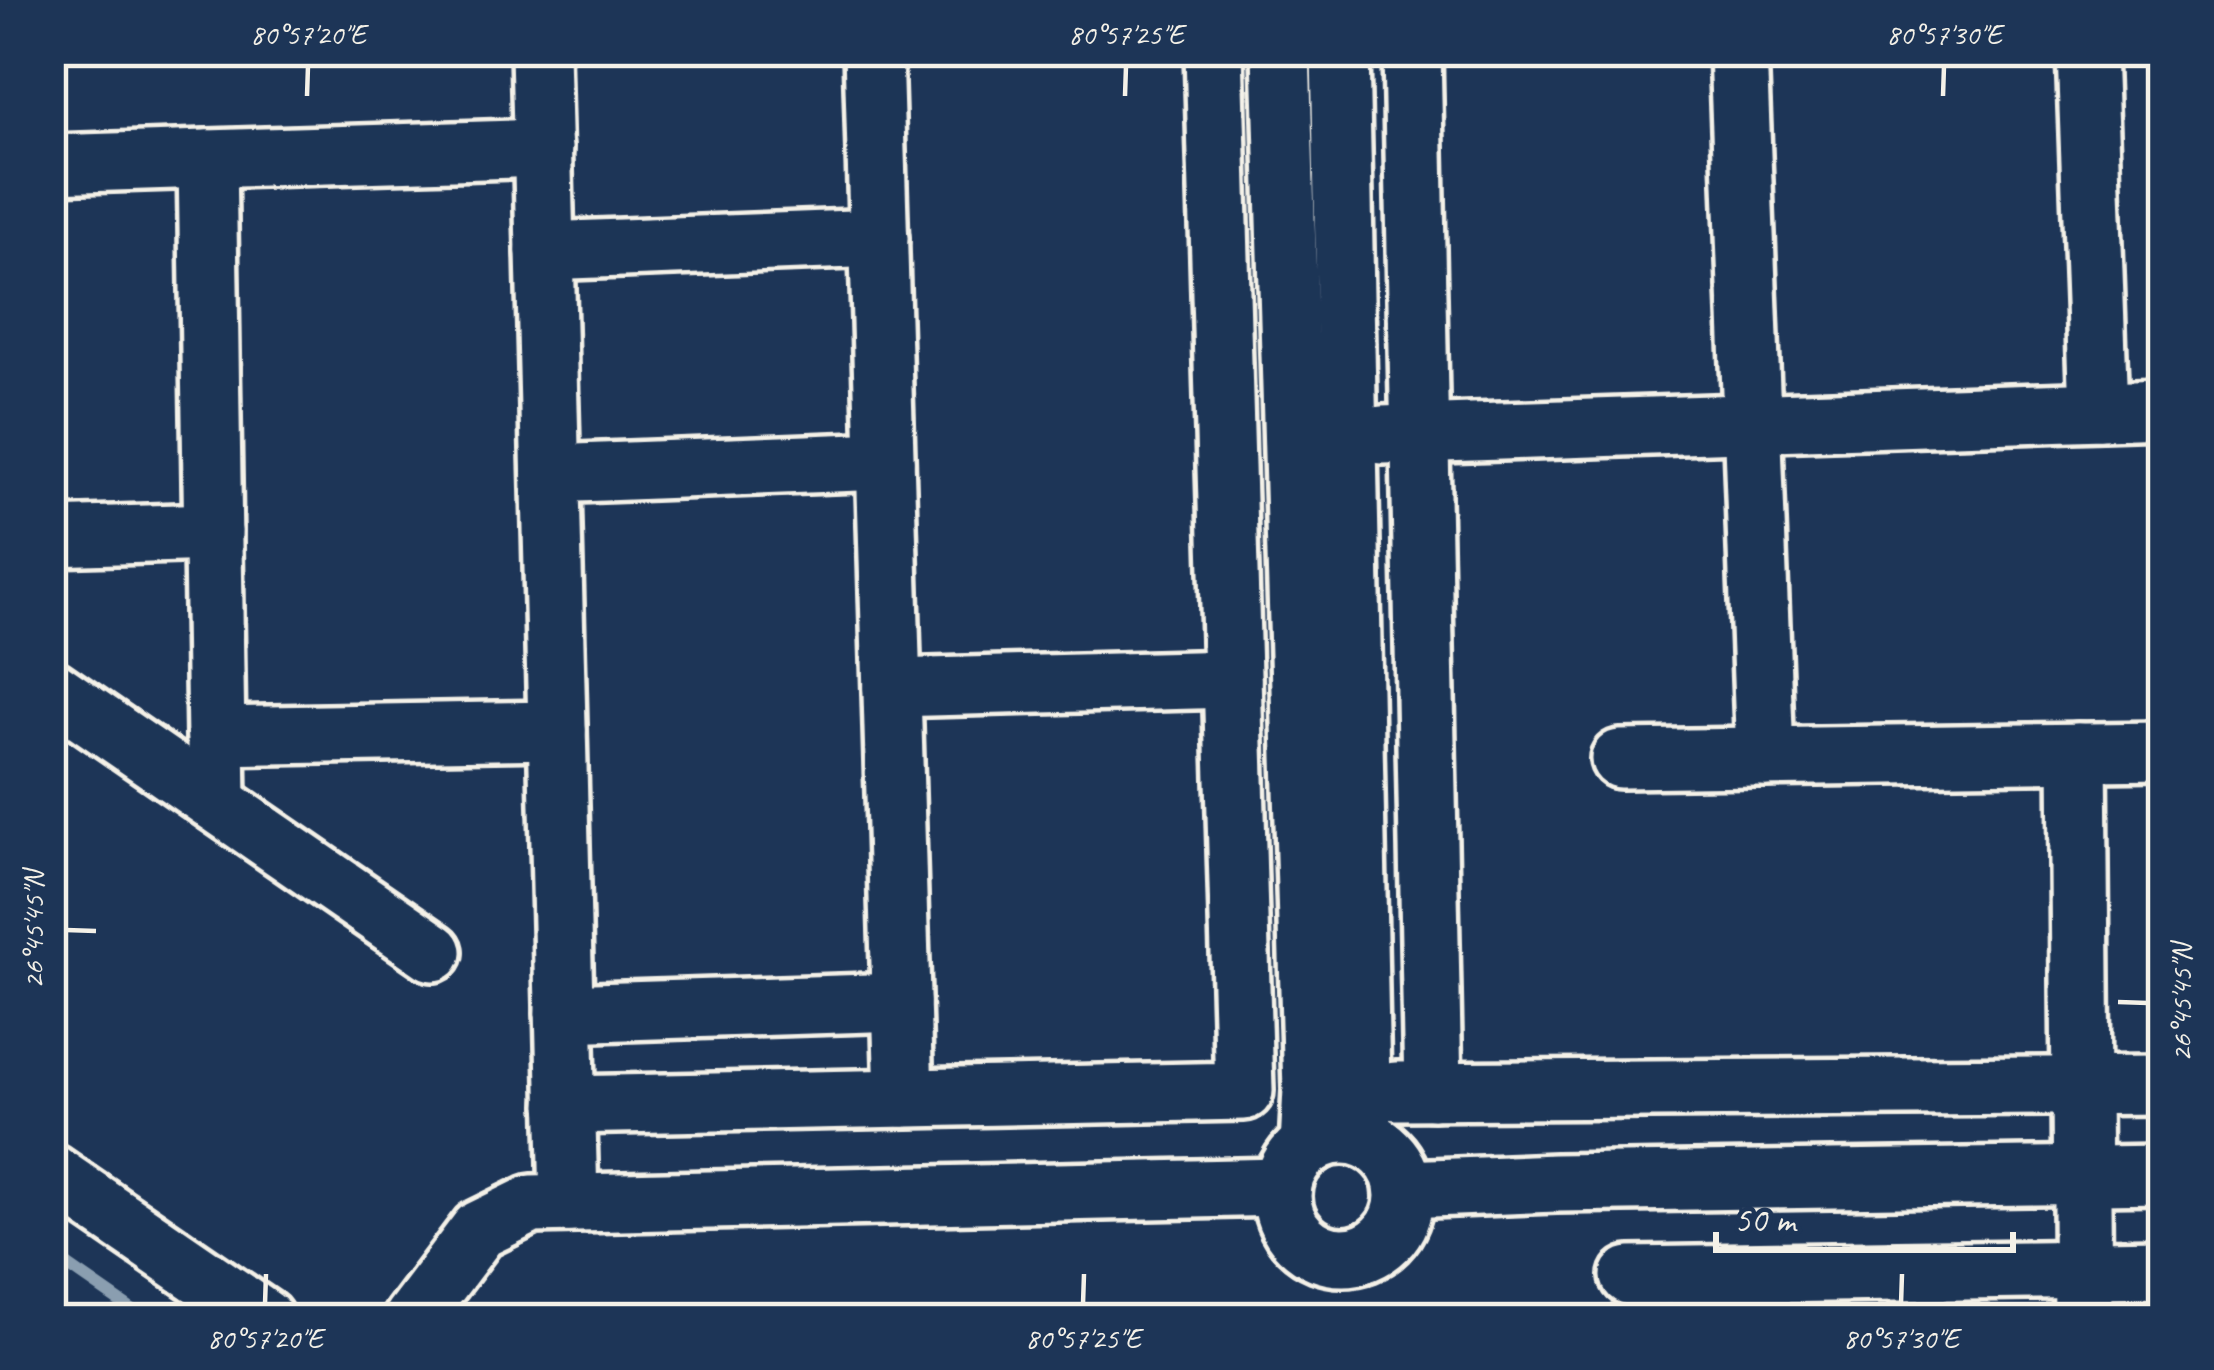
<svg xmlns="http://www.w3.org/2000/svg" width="2214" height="1370" font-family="Caveat,sans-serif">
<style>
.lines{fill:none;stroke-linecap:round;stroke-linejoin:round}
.stream{stroke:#8a9eb0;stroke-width:12}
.minor-casing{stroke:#f4f1e8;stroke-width:66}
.minor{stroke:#1d3557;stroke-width:57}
.ticks{fill:none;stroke:#f4f1e8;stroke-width:4.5}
.neatline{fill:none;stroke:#f4f1e8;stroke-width:4.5}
.ticks-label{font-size:30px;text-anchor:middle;fill:#f4f1e8}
</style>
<rect width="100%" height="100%" fill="#1d3557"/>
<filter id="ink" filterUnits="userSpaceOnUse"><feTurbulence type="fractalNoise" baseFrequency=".00833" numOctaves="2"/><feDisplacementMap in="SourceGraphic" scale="24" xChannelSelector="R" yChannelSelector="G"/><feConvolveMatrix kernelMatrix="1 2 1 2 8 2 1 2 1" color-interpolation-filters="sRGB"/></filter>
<g filter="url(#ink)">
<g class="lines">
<polyline class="stream" points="51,1254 145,1319"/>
<g class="minor-casing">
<g id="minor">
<polyline points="540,51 569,1203"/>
<polyline points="873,51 904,1098"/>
<polyline points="1281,51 1312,1090 1309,1146"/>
<polyline points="1340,51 1362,1137"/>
<polyline points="1412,51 1433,1091"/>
<polyline points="1738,51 1765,757"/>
<polyline points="2086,51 2099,411"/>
<polyline points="207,159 217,803"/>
<polyline points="51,164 543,148"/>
<polyline points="545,251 879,238"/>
<polyline points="1382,435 2163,409"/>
<polyline points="551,474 885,461"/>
<polyline points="51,537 213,532"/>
<polyline points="892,688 1232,679"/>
<polyline points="51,689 433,952"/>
<polyline points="216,736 557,730"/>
<polyline points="2078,752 2083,1319"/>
<polyline points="1620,759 2163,751"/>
<polyline points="564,1013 901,1002"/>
<polyline points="1396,1091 2163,1085"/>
<polyline points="566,1105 1244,1091 1214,51"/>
<circle cx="1343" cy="1196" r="61"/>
<polyline points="51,1173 264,1319"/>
<polyline points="1405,1189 1556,1183 2163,1174"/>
<polyline points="1630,1276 2163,1268"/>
<polyline points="412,1319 479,1230 532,1204 1282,1187"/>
</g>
</g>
<use href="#minor" class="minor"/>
</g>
</g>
<path class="ticks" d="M307,96l1,-30M1125,96l1,-30M1943,96l1,-30M66,930l30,1M2118,1002l30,1M265,1304l1,-30M1083,1304l1,-30M1901,1304l1,-30"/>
<rect width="2214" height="1370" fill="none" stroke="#1d3557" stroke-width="132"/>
<path d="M1716 1232v18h297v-18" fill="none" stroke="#f4f1e8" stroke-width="6"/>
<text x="1734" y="1232" font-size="36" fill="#f4f1e8" stroke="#1d3557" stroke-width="9" paint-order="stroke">50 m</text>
<rect x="66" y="66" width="2082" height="1238" class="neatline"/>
<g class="ticks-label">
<text x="308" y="44">80°57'20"E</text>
<text x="1126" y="44">80°57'25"E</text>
<text x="1944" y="44">80°57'30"E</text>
<text transform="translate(33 930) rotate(-90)" y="10">26°45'45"N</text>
<text transform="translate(2181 1003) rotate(-90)" y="10">26°45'45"N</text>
<text x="265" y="1348">80°57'20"E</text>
<text x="1083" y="1348">80°57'25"E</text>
<text x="1901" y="1348">80°57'30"E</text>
</g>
</svg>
